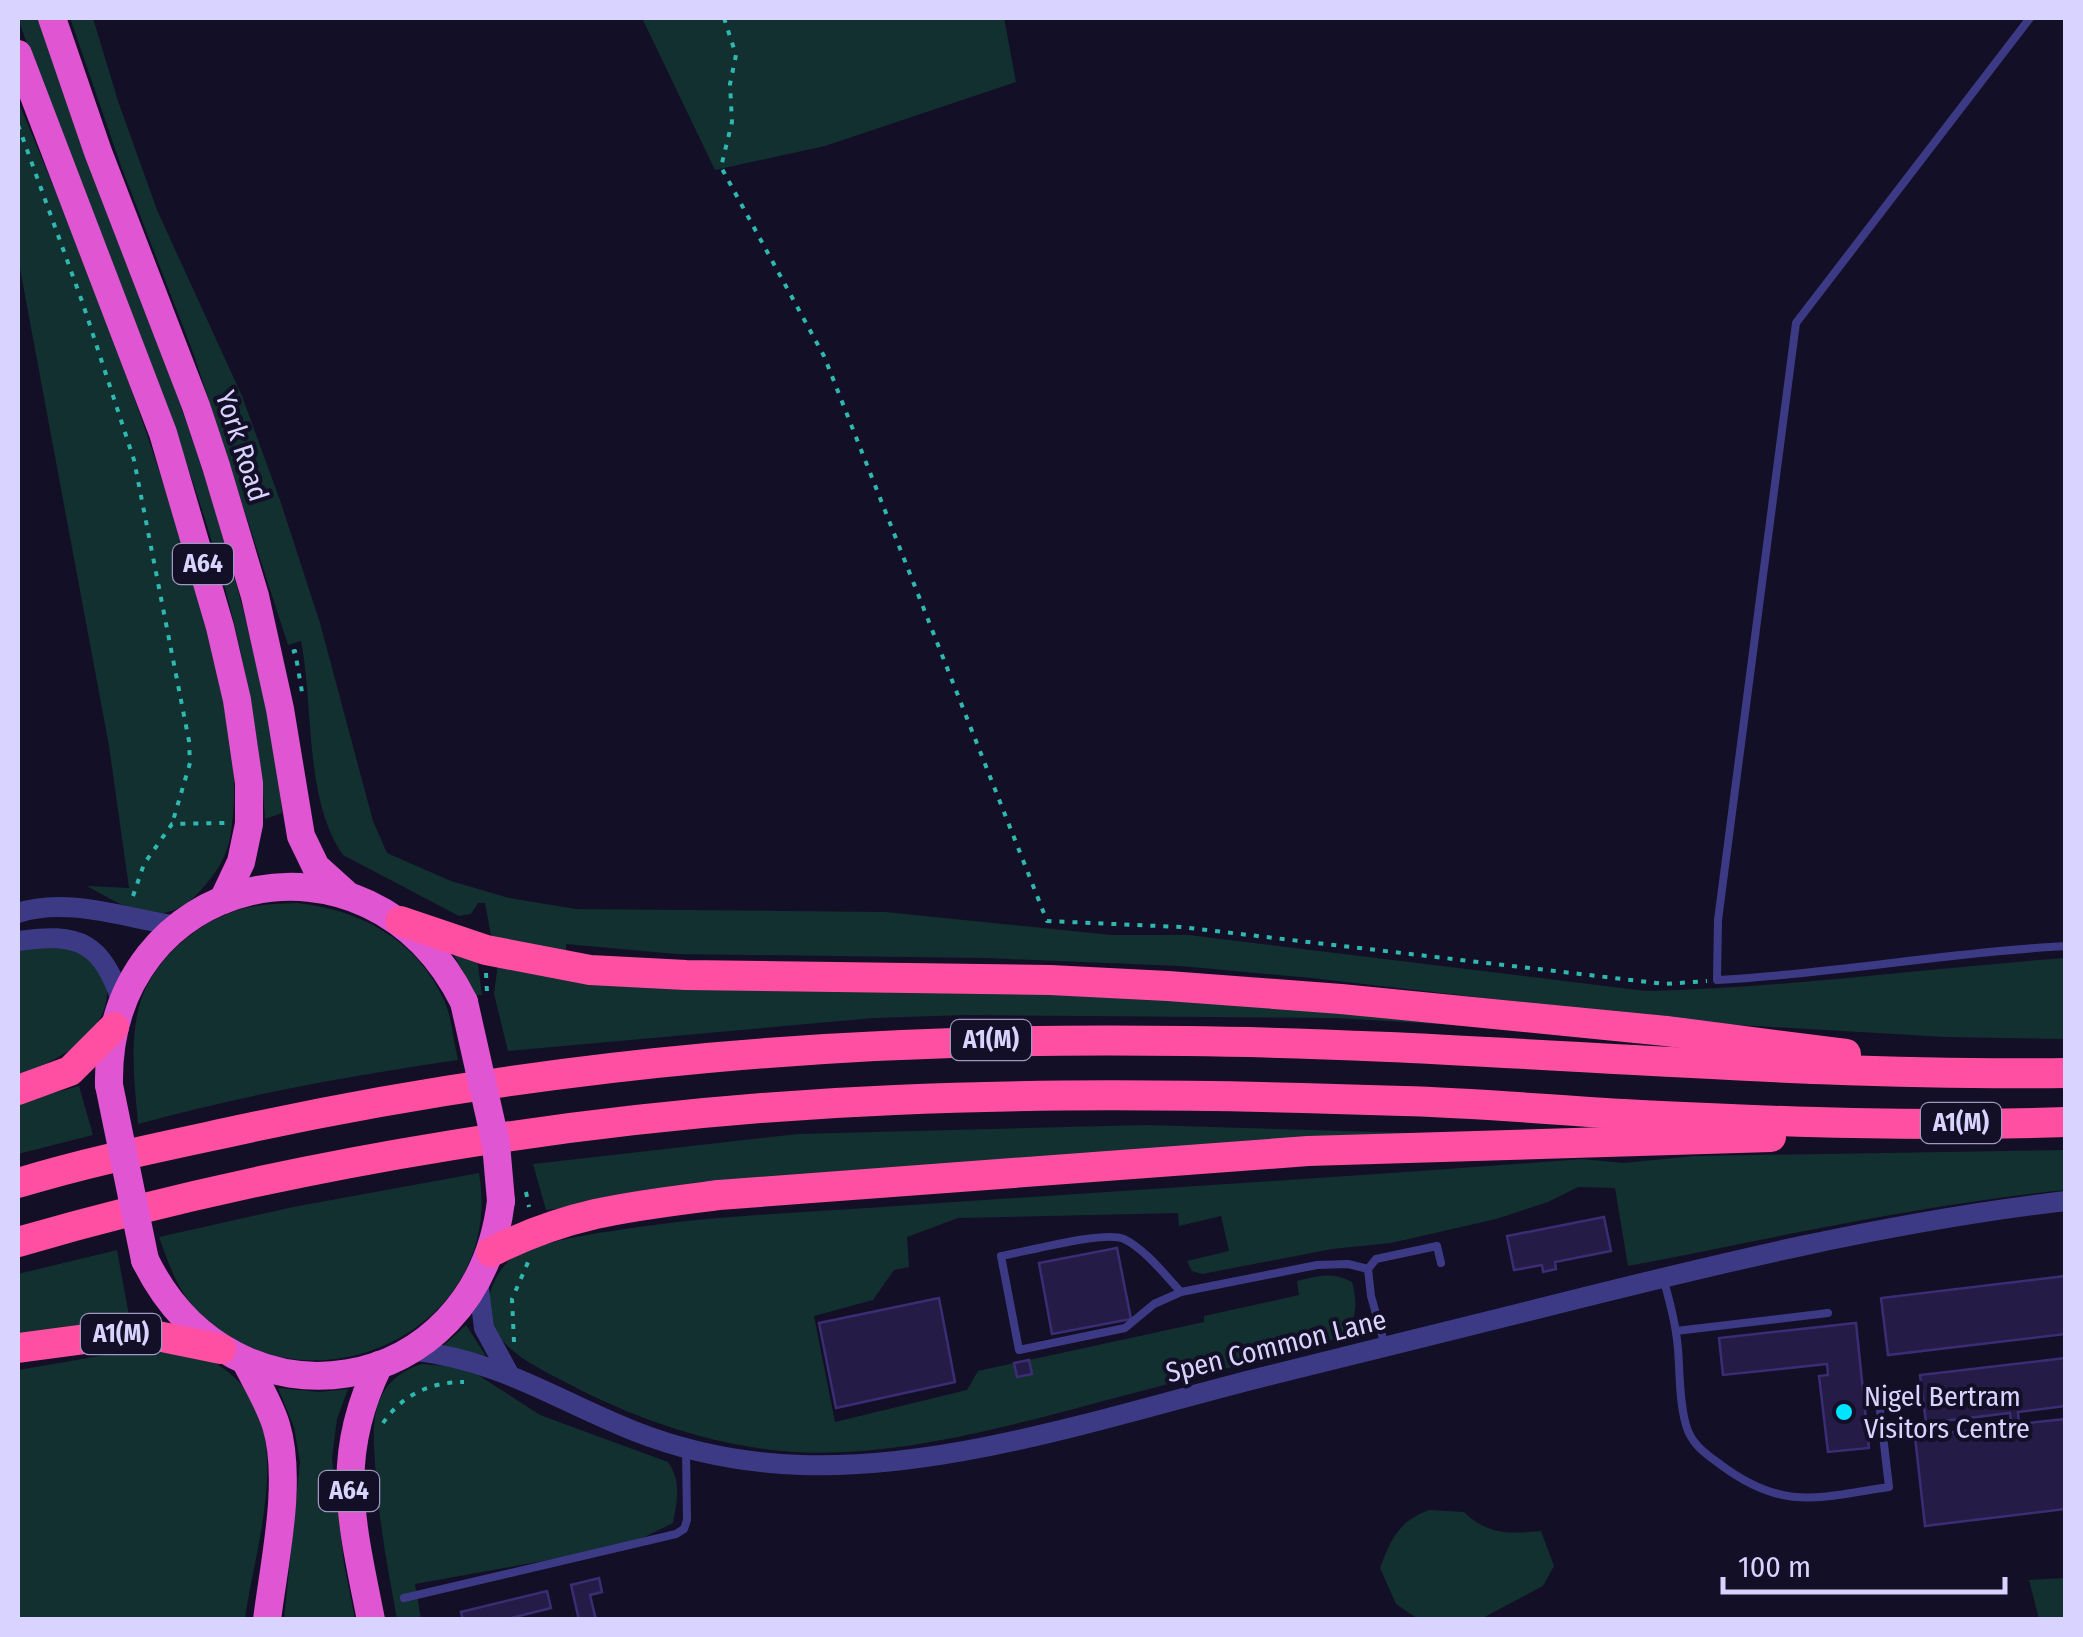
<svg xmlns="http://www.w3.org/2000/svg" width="2083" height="1637" font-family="'Fira Sans Condensed',sans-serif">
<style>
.green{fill:#12302f}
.building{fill:#241b47;stroke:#3b2d73;stroke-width:2.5}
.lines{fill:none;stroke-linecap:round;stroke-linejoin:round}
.path{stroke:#2fb8b0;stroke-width:4;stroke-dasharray:5 8;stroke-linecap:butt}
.service{stroke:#3d3a85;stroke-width:8}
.tertiary{stroke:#3d3a85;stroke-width:20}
.trunk{stroke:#e055d1;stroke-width:28}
.motorway{stroke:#ff4fa3;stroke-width:30}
.trunk-bridge{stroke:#e055d1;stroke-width:28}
.poi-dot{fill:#00e5ff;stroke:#130f26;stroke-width:4}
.labels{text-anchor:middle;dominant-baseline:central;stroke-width:8;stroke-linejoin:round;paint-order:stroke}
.shield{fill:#130f26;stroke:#9e99be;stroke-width:2.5}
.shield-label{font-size:25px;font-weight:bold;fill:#d9d4ff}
.street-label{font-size:28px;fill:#d9d4ff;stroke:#130f26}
.poi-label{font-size:28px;fill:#d9d4ff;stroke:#130f26;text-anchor:start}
</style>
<rect width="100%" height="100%" fill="#130f26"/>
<g class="green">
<path d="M18,18h20c70,206 161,404 211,616 14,59 29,119 33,179l-17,6c-18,-282 -158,-538 -247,-801z"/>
<path d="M70,18h23l25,83 39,109 85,186 39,107 39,120 53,198 14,32 64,28 58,17 67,11 309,3 227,23h77l457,56c140,-3 280,-23 419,-33v81l-119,-2 -243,-14 -392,-45 -131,-12 -197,-8 -307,-4 -110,-10v14l-74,-17 -7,-38h-7l-7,11 -12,2 -116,-61c-39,-56 -29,-148 -42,-214l-13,4 -94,-290 -73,-189z"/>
<polygon points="642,18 1004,18 1016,82 825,146 715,170"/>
<path d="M18,101c68,162 133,328 180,498 21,75 46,160 32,239 -4,20 -15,37 -29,52 -38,43 -74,18 -114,-4l42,2 -20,-142 -91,-488z"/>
<path d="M297,903c61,6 119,36 146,95 9,18 10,42 15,62 -108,16 -215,35 -320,64 -3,-38 -9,-79 1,-117 11,-43 54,-82 96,-96 20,-7 41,-7 62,-8z"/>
<path d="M58,942l39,20c3,9 9,21 10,30 0,45 -54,71 -89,83v-127z"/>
<polygon points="453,953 477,958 482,995 475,995"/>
<polygon points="498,963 1157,993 1518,1029 1337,1018 968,1015 874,1018 508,1051 494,994"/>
<polygon points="79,1086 93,1135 18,1154 18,1103"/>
<polygon points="1146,1125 1505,1136 757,1184 546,1210 533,1164 798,1134"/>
<path d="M2065,1150v40c-147,15 -291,48 -437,76l-13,-78 -37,-1 -30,15 -52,17 -105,24 -59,6 -130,25 -10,-3 -5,-10 42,-10 -8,-35 -42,10 -1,-13 -220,5 -51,19 2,30 -15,3 -21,30 -59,16 21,106 132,-32 11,-19 36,-8 3,14 14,-3 -2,-14 175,-38v-6l95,-21 -2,-14c20,-5 36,-10 55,1 6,22 4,34 -6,54 -80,22 -159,43 -239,64 -101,27 -220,61 -325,51 -75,-7 -149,-33 -215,-68 -29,-15 -77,-37 -79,-74 0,-23 15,-50 36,-58 33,-12 67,-17 101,-22 85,-13 171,-16 257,-22 233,-16 467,-30 700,-48l41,4 71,-7z"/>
<path d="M479,1173c28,161 -179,252 -286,133 -17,-19 -25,-45 -34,-69l134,-30z"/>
<polygon points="117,1250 129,1315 121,1323 18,1341 18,1274"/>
<polygon points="466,1325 486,1356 443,1346"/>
<path d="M126,1346c18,0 37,-1 54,2 18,3 34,13 48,24 70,54 27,173 17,247l-227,1v-250l105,-18z"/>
<path d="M422,1364l34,3 19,6 65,42 128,47c14,20 9,39 5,61l-47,23 -211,38 6,35h-24c-8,-43 -16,-86 -20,-130 -3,-49 -16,-106 45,-125z"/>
<polygon points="278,1388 319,1392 348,1389 337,1419 332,1458 344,1564 355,1619 284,1619 300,1462 294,1427"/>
<path d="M1429,1510l35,2c24,23 45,22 77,19l13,35 -11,20 -64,34 -61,-1 -22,-15 -16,-36c11,-29 19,-47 49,-58z"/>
<polygon points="2065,1578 2065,1619 2039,1619 2029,1580"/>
</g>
<g class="building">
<polygon points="1604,1217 1611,1251 1555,1262 1556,1269 1543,1272 1542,1265 1514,1270 1507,1236"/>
<polygon points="1117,1248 1131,1319 1052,1334 1039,1263"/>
<polygon points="2066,1276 2066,1334 1888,1355 1881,1298"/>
<polygon points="939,1298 955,1382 836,1408 819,1323"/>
<polygon points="1856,1323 1869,1448 1828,1452 1819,1376 1828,1375 1827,1364 1723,1375 1719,1338"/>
<polygon points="2066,1358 2066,1406 2018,1412 2019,1424 2066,1419 2066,1509 1925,1526 1915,1437 2011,1425 2010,1413 1926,1423 1920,1375"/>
<polygon points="1029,1360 1032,1374 1017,1377 1014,1363"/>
<polygon points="599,1578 602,1592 590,1595 596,1620 579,1620 571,1585"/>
<polygon points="547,1591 551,1608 503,1620 463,1620 461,1612"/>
</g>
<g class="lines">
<g class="path">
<polyline points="724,18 736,55 730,84 732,122 721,167 824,356 1047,921 1181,927 1665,984 1707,981"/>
<polyline points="18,125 83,304 134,460 189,741 190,763 172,824"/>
<polyline points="292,652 295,651 303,698"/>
<polyline points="133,896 144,864 172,824 225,823"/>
<polyline points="486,973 487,993"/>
<polyline points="526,1192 529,1207"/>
<polyline points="514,1342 512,1299 529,1260"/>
<path d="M383,1423c19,-28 47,-41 81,-41"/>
</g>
<g class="service">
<path d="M2030,18l-234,305 -78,597 -1,60c117,-6 232,-28 349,-34"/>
<path d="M1664,1281c6,22 12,44 14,68 2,24 1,52 8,76 5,19 20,29 35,40 62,46 96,33 168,22l-11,-94"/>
<path d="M1181,1292c-17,-18 -35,-42 -57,-53 -20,-9 -99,13 -123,17l18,94 106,-22 29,-24 27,-12 136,-27 31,-1 20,5"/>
<polyline points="1676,1331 1828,1313"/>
<polyline points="1385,1346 1371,1296 1368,1269 1376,1259 1437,1246 1441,1263"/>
<polyline points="404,1598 676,1534 684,1529 687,1520 686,1449"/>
</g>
<g class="tertiary">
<path d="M18,913c49,-17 110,6 161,13"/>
<path d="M18,941c61,-9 84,1 104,62"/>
<polyline points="478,1281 484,1328 508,1372"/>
<path d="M410,1350c90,10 144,49 224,81 53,21 111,32 167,34 147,5 312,-50 454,-86 94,-24 188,-46 282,-70 175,-44 349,-87 529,-108"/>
</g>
<g class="trunk">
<polyline points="52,18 98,152 196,406 216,466 255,596 280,709 301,836 316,867 346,894"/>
<polyline points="18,54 163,433 220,627 237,700 249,783 249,824 241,862 223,900"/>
<path d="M109,1085c-4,-213 260,-275 355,-83"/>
<path d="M145,1260c89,181 332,141 356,-59"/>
<path d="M246,1362c10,20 23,41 30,63 17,56 -2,137 -9,195"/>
<path d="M371,1620c-19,-97 -38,-162 8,-255"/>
</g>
<g class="motorway">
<polyline points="400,921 486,950 590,970 686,975 1050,980 1168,986 1341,999 1666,1031 1846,1054"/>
<polyline points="18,1090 70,1071 114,1027"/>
<path d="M18,1183c72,-22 147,-37 221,-53 317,-69 623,-94 947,-89 293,3 586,36 880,32"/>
<path d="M18,1242c279,-81 587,-130 877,-142 169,-8 339,-5 508,1 79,2 159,10 238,14 141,7 283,12 425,7"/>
<path d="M491,1252c79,-40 141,-46 228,-57l589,-44 463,-14"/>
<polyline points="18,1348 138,1332 221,1349"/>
</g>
<g class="trunk-bridge">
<polyline points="464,1002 496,1144 501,1201"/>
<polyline points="109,1085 145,1260"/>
</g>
</g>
<circle class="poi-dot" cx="1844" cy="1412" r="10"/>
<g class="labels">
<g class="shield">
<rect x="173" y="544" width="60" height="40" rx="8"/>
<rect x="951" y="1020" width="80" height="40" rx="8"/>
<rect x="1921" y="1103" width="80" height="40" rx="8"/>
<rect x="81" y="1314" width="80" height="40" rx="8"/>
<rect x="319" y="1471" width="60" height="40" rx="8"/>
</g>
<g class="shield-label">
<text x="203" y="564">A64</text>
<text x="991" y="1040">A1(M)</text>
<text x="1961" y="1123">A1(M)</text>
<text x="121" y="1334">A1(M)</text>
<text x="349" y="1491">A64</text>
</g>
<g class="street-label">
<text transform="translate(242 446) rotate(72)">York Road</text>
<text transform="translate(1276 1346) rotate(-14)">Spen Common Lane</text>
</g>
<g class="poi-label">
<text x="1864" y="1396">Nigel Bertram<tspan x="1864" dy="32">Visitors Centre</tspan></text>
</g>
</g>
<rect width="2083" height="1637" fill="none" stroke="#d9d4ff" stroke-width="40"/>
<path d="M1723 1577v15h282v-15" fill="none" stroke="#d9d4ff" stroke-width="5"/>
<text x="1738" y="1577" font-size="30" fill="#d9d4ff" stroke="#130f26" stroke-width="8" paint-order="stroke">100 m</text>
</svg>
